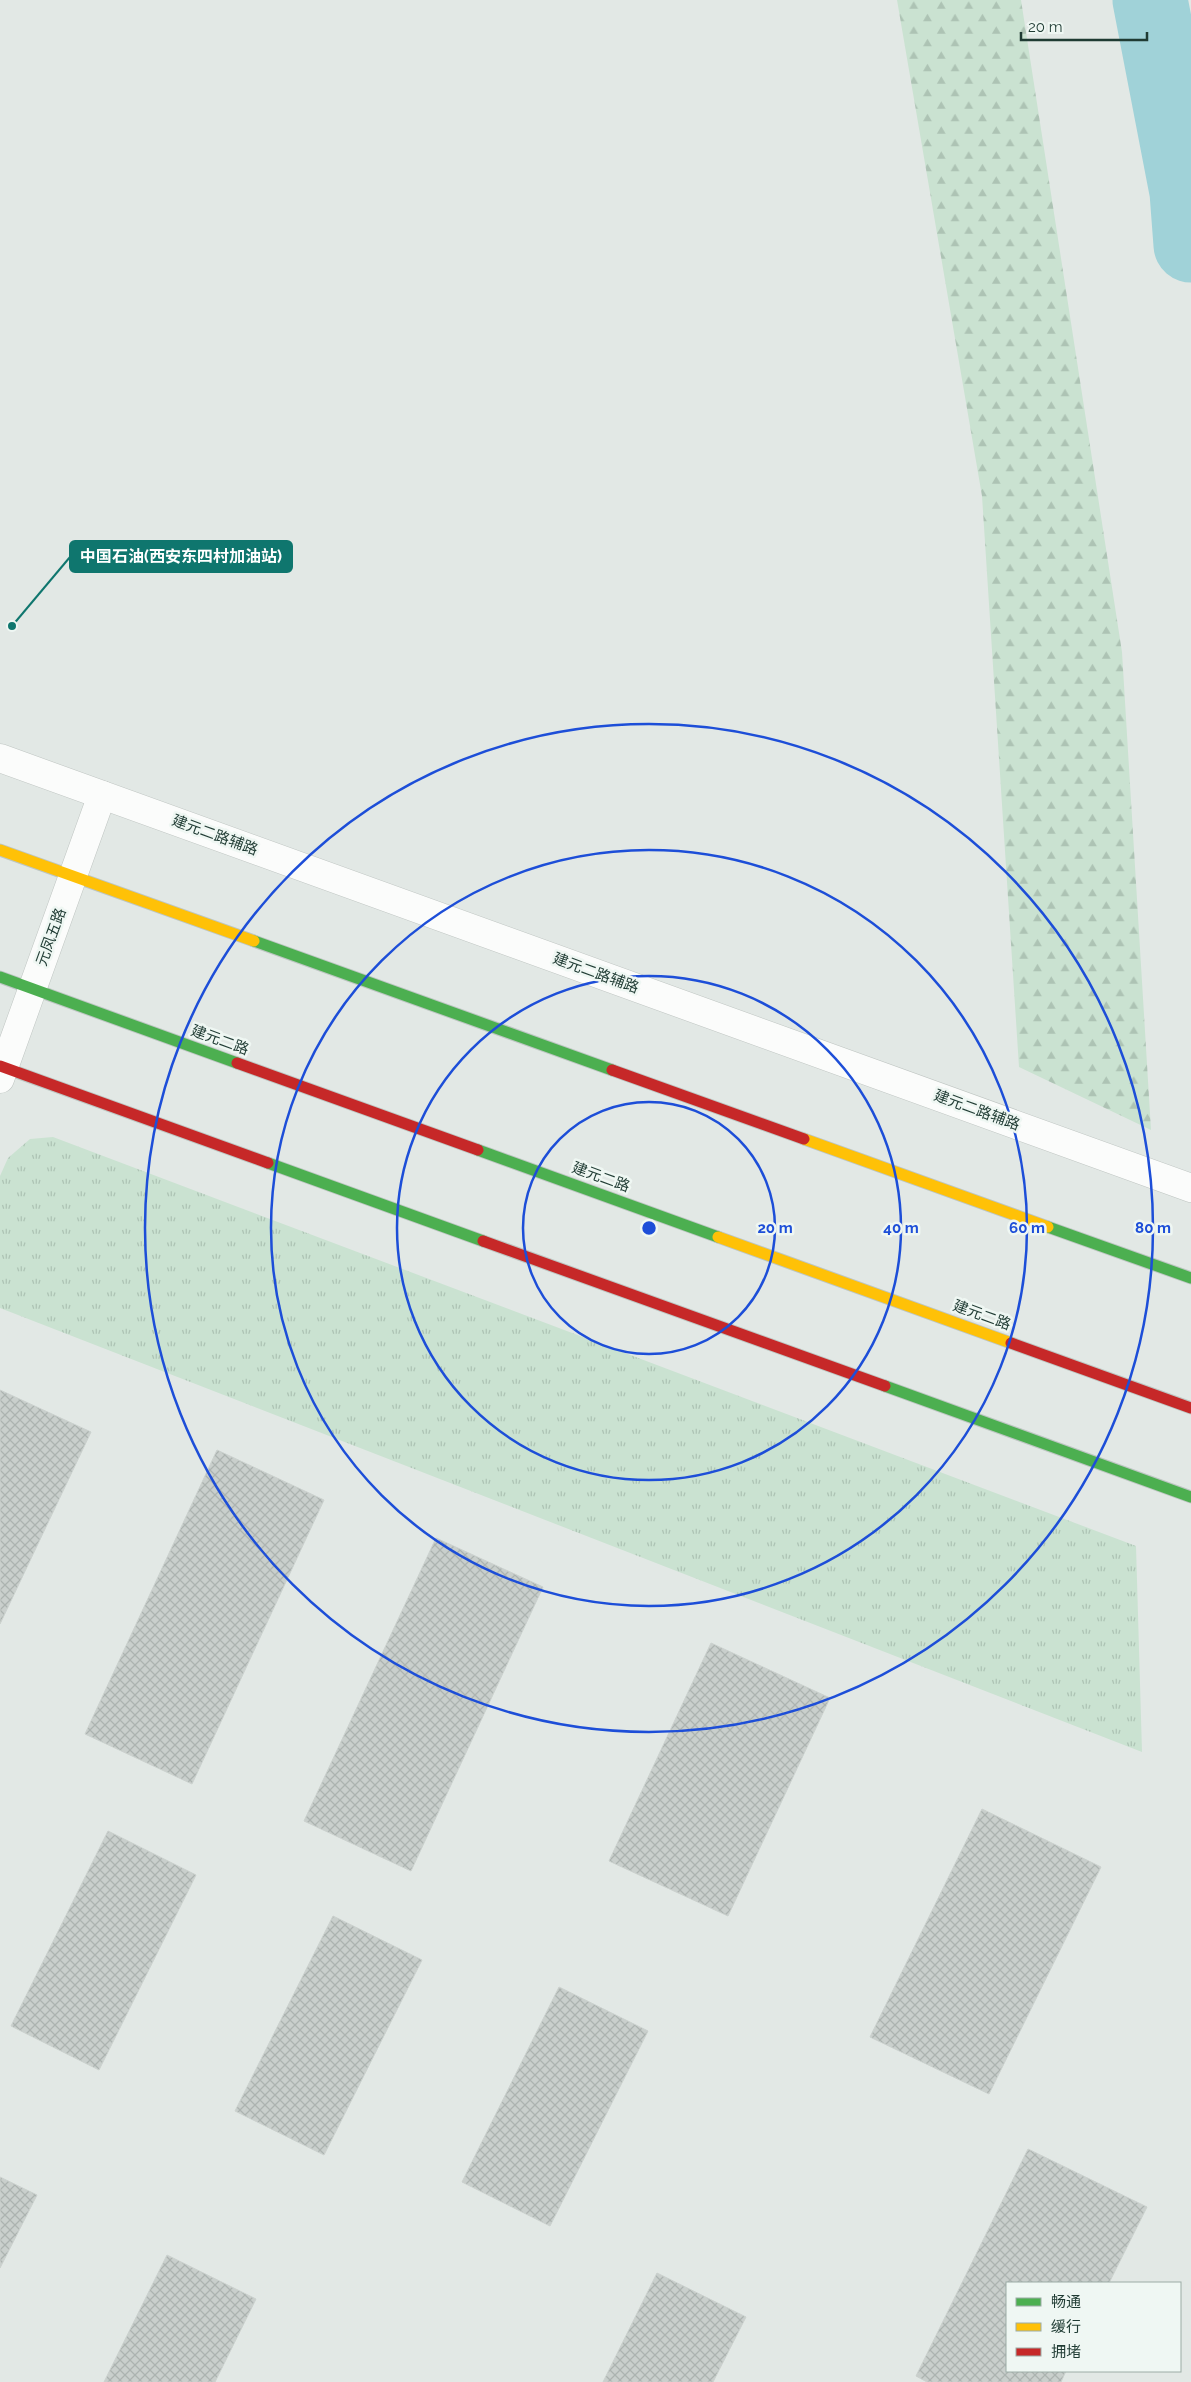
<svg xmlns="http://www.w3.org/2000/svg" width="1191" height="2382" font-family="Raleway,'Noto Sans SC',sans-serif">
<style>
.forest{fill:url(#forest-firs)}
.park{fill:url(#park-tufts)}
.lines{fill:none;stroke-linecap:round;stroke-linejoin:round}
.river{stroke:#a0d2d8;stroke-width:75}
.building{fill:url(#building-cross-hatch);stroke:#cbd1ce}
.street-casing{stroke:#bfc5c2;stroke-width:29}
.fast-casing{stroke:#bdc6c2;stroke-width:13}
.slow-casing{stroke:#bdc6c2;stroke-width:13}
.jam-casing{stroke:#bdc6c2;stroke-width:13}
.street{stroke:#fbfcfb;stroke-width:28}
.fast{stroke:#4caf50;stroke-width:11}
.slow{stroke:#ffc107;stroke-width:11}
.jam{stroke:#c62828;stroke-width:11}
.ring{fill:none;stroke:#1d4ed8;stroke-width:2.5}
.labels{text-anchor:middle;dominant-baseline:central;stroke-width:5;stroke-linejoin:round;paint-order:stroke}
.street-label{font-size:15px;fill:#1f3b33;stroke:#eff7f3}
.centre{fill:#1d4ed8;stroke:#eff7f3;stroke-width:2.5}
.ring-label{font-size:15px;text-anchor:middle;font-weight:bold;fill:#1d4ed8;stroke:#eff7f3;stroke-width:5;stroke-linejoin:round;paint-order:stroke}
.leader{fill:none;stroke:#0f766e;stroke-width:2}
.callout-dot{fill:#0f766e;stroke:#eff7f3;stroke-width:2}
.callout{fill:#0f766e;stroke:#0f766e;stroke-width:2}
.callout-label{font-size:16px;text-anchor:middle;font-weight:bold;fill:#fff}
</style>
<defs>
<pattern id="forest-firs" width="22" height="20" patternUnits="userSpaceOnUse" patternTransform="scale(1.25)"><rect width="22" height="20" fill="#cae2d1"/><path d="M5 1l3.5 6h-7zM16 11l3.5 6h-7z" fill="#adc3b4"/></pattern>
<pattern id="park-tufts" width="24" height="20" patternUnits="userSpaceOnUse" patternTransform="scale(1.25)"><rect width="24" height="20" fill="#cae2d1"/><path d="M3 7l-1-3M5 7V3M7 7l1-3M15 17l-1-3M17 17v-4M19 17l1-3" fill="none" stroke="#adc3b4"/></pattern>
<pattern id="building-cross-hatch" width="8" height="8" patternUnits="userSpaceOnUse" patternTransform="scale(1.25)"><rect width="8" height="8" fill="#c9cfcc"/><path d="M0 0l8 8M0 8l8-8" fill="none" stroke="#acb3b0"/></pattern>
</defs>
<rect width="100%" height="100%" fill="#e2e8e5"/>
<polygon class="forest" points="897,0 1021,0 1122,652 1151,1130 1019,1067 982,496"/>
<polygon class="park" points="53,1137 1136,1546 1142,1752 0,1308 0,1176 8,1158 30,1139"/>
<g class="lines">
<polyline class="river" points="1150,0 1187,192 1191,245"/>
</g>
<g class="building">
<polygon points="0,1390 91,1432 0,1624"/>
<polygon points="217,1450 324,1500 192,1784 85,1734"/>
<polygon points="436,1538 543,1587 411,1871 304,1821"/>
<polygon points="711,1643 830,1698 728,1916 609,1861"/>
<polygon points="982,1809 1101,1867 989,2094 870,2037"/>
<polygon points="108,1831 196,1875 99,2070 11,2026"/>
<polygon points="333,1916 422,1960 324,2155 235,2111"/>
<polygon points="559,1987 648,2031 550,2226 462,2182"/>
<polygon points="1028,2149 1147,2207 1109,2283 1007,2283 1007,2371 1066,2371 1061,2382 927,2382 916,2376"/>
<polygon points="0,2177 37,2195 0,2268"/>
<polygon points="167,2255 256,2299 215,2382 104,2382"/>
<polygon points="657,2273 746,2317 713,2382 603,2382"/>
</g>
<g class="lines">
<g class="street-casing">
<g id="street">
<polyline points="0,758 1191,1188"/>
<polyline points="0,1079 102,795"/>
</g>
</g>
<g class="fast-casing">
<g id="fast">
<polyline points="254,941 612,1070"/>
<polyline points="0,977 237,1063"/>
<polyline points="478,1150 718,1237"/>
<polyline points="268,1163 483,1241"/>
<polyline points="1048,1227 1191,1278"/>
<polyline points="885,1386 1191,1497"/>
</g>
</g>
<g class="slow-casing">
<g id="slow">
<polyline points="0,850 254,941"/>
<polyline points="804,1139 1048,1227"/>
<polyline points="718,1237 1011,1343"/>
</g>
</g>
<g class="jam-casing">
<g id="jam">
<polyline points="237,1063 478,1150"/>
<polyline points="0,1066 268,1163"/>
<polyline points="612,1070 804,1139"/>
<polyline points="483,1241 885,1386"/>
<polyline points="1011,1343 1191,1408"/>
</g>
</g>
<use href="#street" class="street"/>
<use href="#fast" class="fast"/>
<use href="#slow" class="slow"/>
<use href="#jam" class="jam"/>
</g>
<g class="ring">
<circle cx="649" cy="1228" r="126"/>
<circle cx="649" cy="1228" r="252"/>
<circle cx="649" cy="1228" r="378"/>
<circle cx="649" cy="1228" r="504"/>
</g>
<g class="labels">
<g class="street-label">
<text transform="translate(215 835) rotate(20)">建元二路辅路</text>
<text transform="translate(51 937) rotate(-70)">元凤五路</text>
<text transform="translate(596 973) rotate(20)">建元二路辅路</text>
<text transform="translate(220 1040) rotate(20)">建元二路</text>
<text transform="translate(977 1110) rotate(20)">建元二路辅路</text>
<text transform="translate(601 1177) rotate(20)">建元二路</text>
<text transform="translate(982 1315) rotate(20)">建元二路</text>
</g>
</g>
<circle cx="649" cy="1228" r="8" class="centre"/>
<g class="ring-label">
<text x="775" y="1233">20 m</text>
<text x="901" y="1233">40 m</text>
<text x="1027" y="1233">60 m</text>
<text x="1153" y="1233">80 m</text>
</g>
<path class="leader" d="M12 626L70 557"/>
<circle class="callout-dot" cx="12" cy="626" r="5"/>
<rect class="callout" x="70" y="541" width="222" height="31" rx="5"/>
<g class="callout-label">
<text x="181" y="562">中国石油(西安东四村加油站)</text>
</g>
<rect x="1006" y="2282" width="175" height="90" fill="#eff7f3" stroke="#9caca6"/>
<rect x="1016" y="2298" width="25" height="8" fill="#4caf50" stroke="#9caca6"/>
<text x="1051" y="2307" font-size="15" fill="#1f3b33">畅通</text>
<rect x="1016" y="2323" width="25" height="8" fill="#ffc107" stroke="#9caca6"/>
<text x="1051" y="2332" font-size="15" fill="#1f3b33">缓行</text>
<rect x="1016" y="2348" width="25" height="8" fill="#c62828" stroke="#9caca6"/>
<text x="1051" y="2357" font-size="15" fill="#1f3b33">拥堵</text>
<path d="M1021 32v8h126v-8" fill="none" stroke="#1f3b33" stroke-width="2.5"/>
<text x="1028" y="32" font-size="15" fill="#1f3b33" stroke="#eff7f3" stroke-width="4" paint-order="stroke">20 m</text>
</svg>
